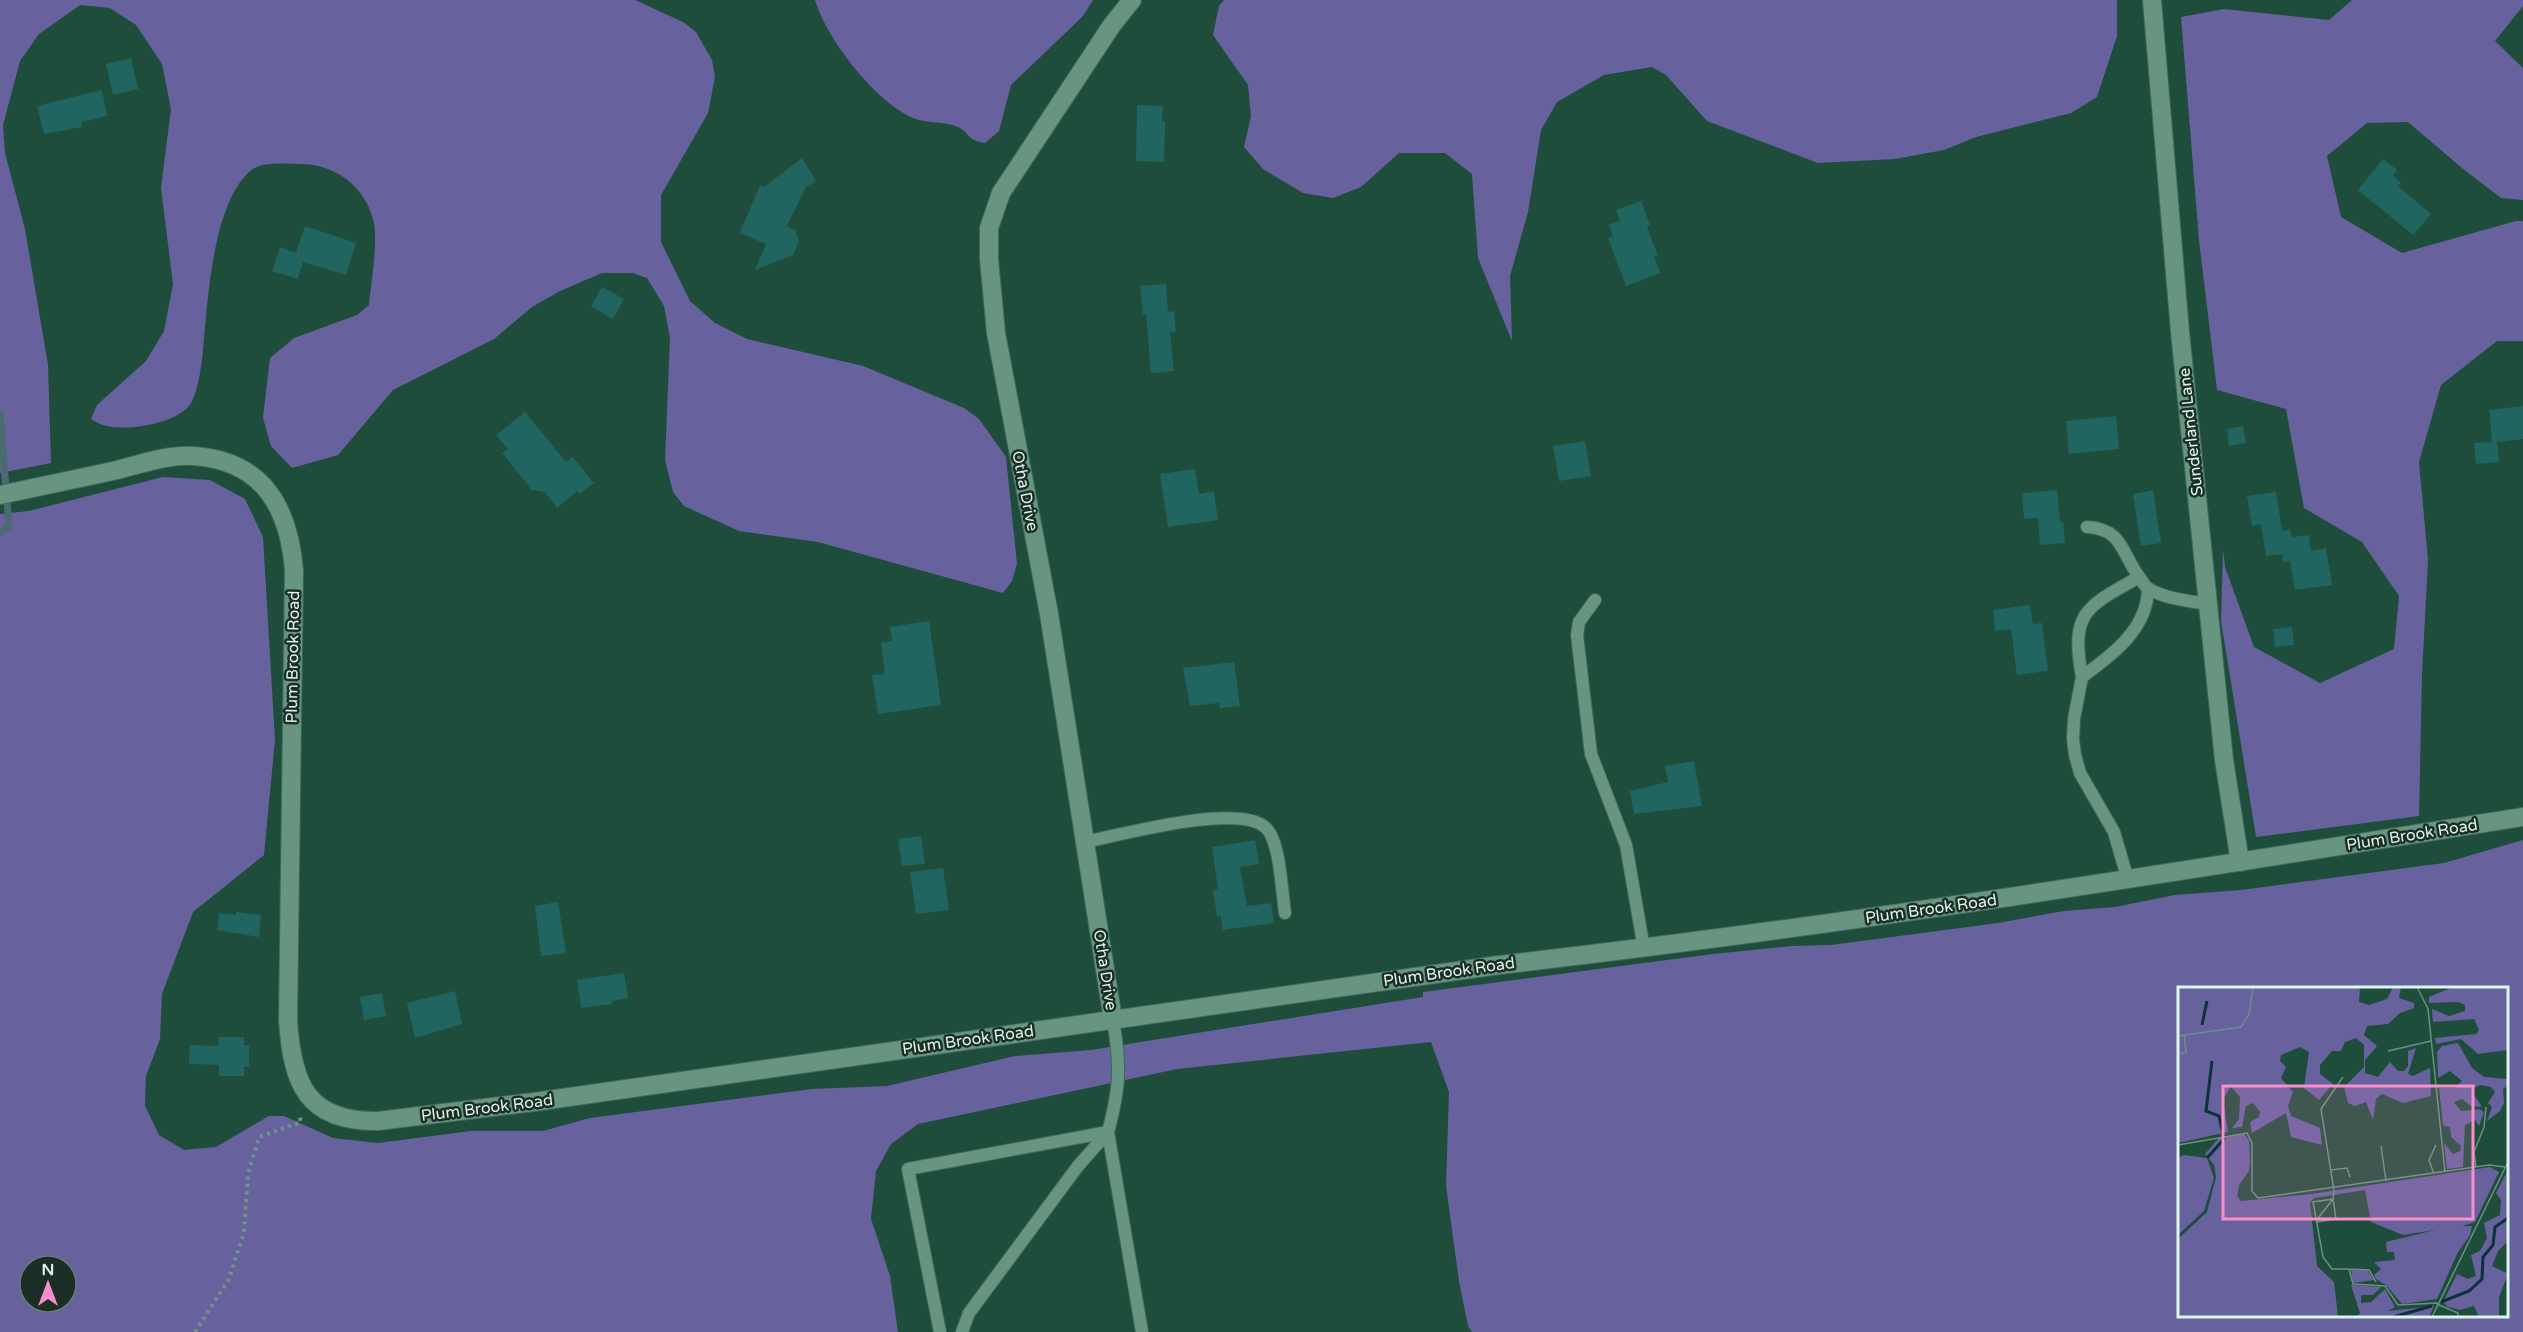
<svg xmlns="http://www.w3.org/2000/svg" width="2523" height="1332" font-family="'Varela Round',sans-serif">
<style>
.green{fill:#67629e;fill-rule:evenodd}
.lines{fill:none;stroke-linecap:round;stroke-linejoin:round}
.stream{stroke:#4b6b71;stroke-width:7}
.building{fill:#206560}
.lane-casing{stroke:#3e695b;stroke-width:14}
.street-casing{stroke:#3e695b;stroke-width:20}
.path{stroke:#709587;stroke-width:4;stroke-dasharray:3 4.5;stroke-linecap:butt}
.lane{stroke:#679582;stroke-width:12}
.street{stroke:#679582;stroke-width:18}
.labels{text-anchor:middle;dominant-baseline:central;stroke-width:5;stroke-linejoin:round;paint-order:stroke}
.street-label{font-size:16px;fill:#ddf5ea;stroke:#1b2e26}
.inset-river{fill:none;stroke:#0d303d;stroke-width:3}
.inset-road{fill:none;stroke:#6b9082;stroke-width:1.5}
.view{fill:#f98fc9;fill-opacity:0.15;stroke:#f98fc9;stroke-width:3}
.inset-edge{fill:none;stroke:#ddf5ea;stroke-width:3}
</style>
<rect width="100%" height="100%" fill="#1f4d3c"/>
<g class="green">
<path d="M0,0h635l48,22 13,10 16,28 3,17 -7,36 -47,82v47l29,59 25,22 32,16 116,27 101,42 15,11 27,38 11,107 -5,17 -9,12 -185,-51 -79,-11 -55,-25 -11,-14 -8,-32 5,-122 -6,-32 -17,-28 -14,-5h-31l-42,18 -28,16 -38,32 -101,51 -55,65 -46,13 -21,-22 -8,-28 7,-60 24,-20 63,-23 12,-10c2,-22 10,-67 4,-86 -9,-34 -40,-56 -74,-55 -15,0 -37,-3 -49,7 -38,34 -42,130 -47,178 -1,14 -5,46 -14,57 -15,18 -64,26 -86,19 -4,-1 -8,-4 -12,-6l6,-14 49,-44 18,-30 9,-47 -12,-96 10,-79 -9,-45 -26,-39 -26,-17 -30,-3 -41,29 -19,27 -17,64 2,28 20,76 23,136 3,98 -51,10z"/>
<path d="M815,0h278l-10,16 -72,69 -12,46 -14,12c-21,-4 -14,-10 -27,-16 -13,-6 -31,-3 -45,-9 -38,-17 -86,-78 -98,-118z"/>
<polygon points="1224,0 2117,0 2117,36 2097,97 2071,113 1976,137 1944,150 1895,159 1818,163 1707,121 1666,75 1652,67 1604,75 1557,102 1541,130 1528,212 1510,276 1512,341 1478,258 1472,174 1445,153 1399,153 1361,187 1333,198 1303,193 1263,169 1244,147 1251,116 1248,85 1213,35 1219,6"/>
<polygon points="2352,0 2523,0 2523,6 2495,41 2523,68 2523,200 2501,198 2462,168 2408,122 2367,123 2327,156 2341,217 2402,253 2516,221 2523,221 2523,341 2497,341 2441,385 2419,462 2428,560 2422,675 2419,816 2256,837 2221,621 2223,549 2225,567 2254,647 2320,683 2394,649 2399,596 2362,542 2304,508 2286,409 2217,390 2199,240 2181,17 2224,9 2329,20"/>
<path d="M163,477l47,3 35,19 18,38 12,203 -11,115 -71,57 -31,82 -2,45 -14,37 -1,30 14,29 25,15 32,-3 53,-31h15l49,22 45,5 93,-12h72l47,-13 222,-29 75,-3 128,-30 76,-6 332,-53v-5l290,-38 79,-8 39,-1 167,-22 66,-12 51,-4 60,-12 66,-5 203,-27 79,-23v492h-1051l-4,-6 -9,-45 -13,-95 3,-94 -18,-50 -254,27 -259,55 -27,20 -15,27 -5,48 19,57 8,56h-898v-818l29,-3zM2180,988h326v328h-326zM30,1266h36v36h-36z"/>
</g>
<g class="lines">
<polyline class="stream" points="0,414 9,526 0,532"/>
</g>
<g class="building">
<polygon points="131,58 138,89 113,95 106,64"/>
<polygon points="102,90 107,116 81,122 82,127 44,134 37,106"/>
<polygon points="1137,105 1163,106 1162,121 1165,121 1164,162 1136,161"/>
<polygon points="802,158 816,181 806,187 787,226 796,231 799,242 793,255 755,270 766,244 740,233 760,185 764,187"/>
<polygon points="2383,159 2397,170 2393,175 2401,183 2398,186 2431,214 2413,235 2358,190"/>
<polygon points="1641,201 1650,225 1647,227 1658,256 1654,257 1660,273 1626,286 1608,238 1613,236 1609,225 1620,221 1616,210"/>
<polygon points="305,226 356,243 346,275 303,262 298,279 272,271 280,247 296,253"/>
<polygon points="1166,284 1168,312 1174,311 1176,332 1170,332 1174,371 1151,373 1146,314 1143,314 1140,286"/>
<polygon points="602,287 624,299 613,319 591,306"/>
<polygon points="2523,406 2523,439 2497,442 2499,462 2476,464 2474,443 2492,442 2489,410"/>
<polygon points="525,412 566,462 573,457 594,483 580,494 577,491 557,508 545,492 531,490 527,484 502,453 508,449 496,435"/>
<polygon points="2116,416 2119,449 2069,454 2066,421"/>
<polygon points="2243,426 2246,443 2229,446 2227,429"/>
<polygon points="1585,441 1591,476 1559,481 1553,446"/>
<polygon points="1195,469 1199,494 1214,491 1218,520 1168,527 1160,474"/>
<polygon points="2057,490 2060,522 2063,522 2065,543 2040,545 2038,518 2024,519 2022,493"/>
<polygon points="2153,490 2161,543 2141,546 2133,494"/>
<polygon points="2276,492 2282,531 2290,529 2292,537 2309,535 2311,551 2326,548 2332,585 2295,590 2290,561 2283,562 2282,554 2266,556 2261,524 2252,526 2247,496"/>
<polygon points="2030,605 2033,624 2042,623 2048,671 2017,675 2011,629 1995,631 1993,610"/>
<polygon points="929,621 941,705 878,714 872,675 885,674 881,643 892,641 890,627"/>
<polygon points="2292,627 2294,645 2275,647 2273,629"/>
<polygon points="1234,662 1240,706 1220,708 1219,703 1190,706 1183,668"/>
<polygon points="1694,761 1702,806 1634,814 1630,791 1668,782 1665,766"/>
<polygon points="921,836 925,864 902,866 898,839"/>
<polygon points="1255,840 1259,864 1240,867 1247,906 1271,903 1274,923 1223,930 1221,916 1217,916 1213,890 1218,889 1212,847"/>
<polygon points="943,868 949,910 916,914 910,872"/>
<polygon points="558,902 566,953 541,956 535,906"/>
<polygon points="236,912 261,915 259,937 217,930 219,913 236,915"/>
<polygon points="624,973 628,998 611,1001 612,1004 581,1008 577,980"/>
<polygon points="455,991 462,1024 415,1038 407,1003"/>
<polygon points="382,993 386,1016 364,1020 360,997"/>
<polygon points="219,1037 244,1037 244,1045 249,1045 249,1067 244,1067 244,1076 219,1076 219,1065 189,1064 190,1045 218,1046"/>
</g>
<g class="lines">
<g class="lane-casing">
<g id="lane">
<path d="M2087,527c37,2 34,27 53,51 3,4 5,9 9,11 17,10 41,12 59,15"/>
<polyline points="1595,600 1579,622 1577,635 1591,754 1626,845 1644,949"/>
<path d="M2082,677c-12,-65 4,-70 57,-100"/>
<path d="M1085,842c36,-7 154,-40 181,-14 14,13 16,65 19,85"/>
<path d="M2128,880l-14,-48 -34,-59 -5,-18 -2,-16 1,-20 8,-42c30,-22 66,-48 66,-89"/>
<polyline points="1108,1132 1142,1332"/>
<path d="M940,1332l-32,-163 200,-37c12,-45 13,-66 5,-112"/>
<polyline points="962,1332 969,1313 1078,1166 1108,1132"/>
</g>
</g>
<g class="street-casing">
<g id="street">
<polyline points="2152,0 2180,332 2224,760 2240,862"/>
<path d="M0,495c38,-8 75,-16 113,-24 25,-6 55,-17 81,-15 69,5 95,51 100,115l-6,449c4,64 19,102 90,101l156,-19 965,-137c343,-39 683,-94 1024,-148"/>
<polyline points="1113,1020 1049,614 996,333 989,259 989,228 1001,193 1112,25 1132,0"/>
</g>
</g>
<polyline class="path" points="195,1332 229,1279 244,1232 248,1174 259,1137 301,1122 299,1115"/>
<use href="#lane" class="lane"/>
<use href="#street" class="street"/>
</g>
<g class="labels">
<g class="street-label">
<text transform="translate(2191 432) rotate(-96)">Sunderland Lane</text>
<text transform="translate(1025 491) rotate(79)">Otha Drive</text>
<text transform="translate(293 657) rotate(-89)">Plum Brook Road</text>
<text transform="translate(2412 835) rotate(-9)">Plum Brook Road</text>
<text transform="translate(1931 909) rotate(-8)">Plum Brook Road</text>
<text transform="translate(1105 970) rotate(81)">Otha Drive</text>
<text transform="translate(1449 972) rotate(-8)">Plum Brook Road</text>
<text transform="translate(968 1040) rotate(-8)">Plum Brook Road</text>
<text transform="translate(487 1108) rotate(-7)">Plum Brook Road</text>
</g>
</g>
<g transform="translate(2178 987)">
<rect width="330" height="330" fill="#1f4d3c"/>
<path d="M0,0h182l-1,15 10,3 18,-6 6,-12h8l-2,11 15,5v5l-14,5 -12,11 -21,2 -3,9 13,11 -12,14v13l13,4 12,-15 8,9h6l4,-5v-15l8,-3 -8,26 5,2 17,-8 1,28 -28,7 -21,-9 -6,5 -3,21 -7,-18 -11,4 -7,-3 -4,-16 20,-20v-22l-8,-7 -11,4 -4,9h-9l-12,14v9l13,10 -14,16 -15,-12 5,-36 -9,-5 -19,8 -1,6 6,6 -5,11 12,14 -5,14 3,10 29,12 2,17 -31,-8 -5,-24 -34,20 -2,-11 9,-5 1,-5 -7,-9 -7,3 -4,21 -10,1 7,-9 1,-22 -9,-10 -8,12 5,33 -50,11zM275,0h55v63l-30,4 -17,-15 -25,5 -1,-6 41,-4 3,-4 -5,-11 -41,3 -1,-13 17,7 16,-5v-6l-7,-3 -29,1v-6zM280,56l14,25 12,9 24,2v7l-5,3 1,14 -4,8 -13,10 5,-14 -4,-4 7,-11 -4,-5 -11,-2 -9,5 11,17 -11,-1 -9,-7 -8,3 7,9 18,-2 5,3 -5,14 -4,-6 -10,5 -2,42 -16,2 -3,-26 9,11 7,-3 1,-5 -10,-9 -1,-10 -7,-2 -4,-37h15l8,-7 -12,-10 -12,7 -1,-26 5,-6zM66,147l5,6 1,20 -1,11 -10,14 -2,11 4,5 70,-7 179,-27 9,5 -24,50 -13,4h10l-2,9 -12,17 -21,47 -35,5 -16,-19 -10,-6 -2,-4 7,-6 -7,-7 21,-2 -1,-8h-7l-1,-10 49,-12 -32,5 -32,-13 -6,-32 -51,8 -4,5 7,63 17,16 4,35h-160v-78l29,-27 9,-35 -2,-12 -9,-11 14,-16zM6,168l23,3 7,20 -10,33 -26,24v-77zM330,183v71l-10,10 -6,15 16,8 -9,23v20h-20l-5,-11 -14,4 -12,-3 -5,-5 14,-28 11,5 8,-3 -5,-21 9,-4 7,-13 -3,-15 16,-8 1,-15 -5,-7zM173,283h16l7,10 -21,3zM173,298l30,2 -8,8h-12v8l10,-1 14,-13 10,18 -7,4 46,-5 -5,11h-72l3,-4z" fill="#67629e"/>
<path class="inset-river" d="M24,38l5,-24M29,171l17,-19 -5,-23 -13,-5 6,-50M263,315l28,-11 13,-12 1,-22 10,-12 2,-18 13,-9M215,330l39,-11"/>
<path class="inset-road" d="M239,0l11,22 17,163M0,49l63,-9 8,-13 4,-27M210,64l43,-10M0,67l8,-2 -2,-17M165,90l-22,32 13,82 -1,8 -20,3 10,55 9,12h17l4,15 32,2 13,19 40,-2M0,158l69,-12 5,10v48l6,7 231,-33 16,2M203,159l5,35M298,180l-2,-15 10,-25 2,-20M152,183l17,-2 3,9M256,187l-5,-14 7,-15M155,212l3,20 -19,3 2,-5zM171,282l20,1 7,12M259,317l21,9v4M254,330l76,-155"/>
<path class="view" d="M45,99h250v133h-250z"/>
<rect width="330" height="330" class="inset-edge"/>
</g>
<g transform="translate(48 1284)"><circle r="28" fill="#1b2e26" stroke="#697e74" stroke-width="1.5"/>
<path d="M0-4.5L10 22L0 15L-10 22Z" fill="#f98fc9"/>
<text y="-9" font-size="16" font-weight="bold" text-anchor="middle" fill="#ddf5ea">N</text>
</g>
</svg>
